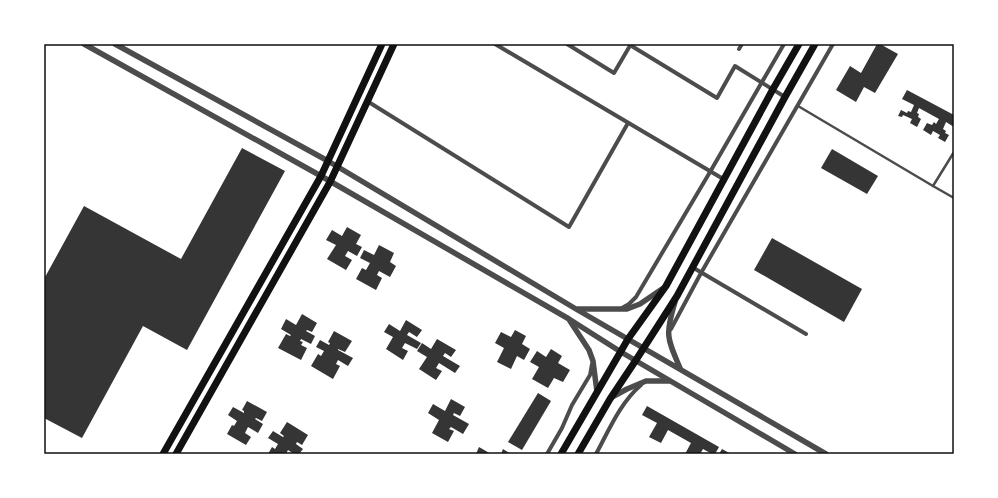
<svg xmlns="http://www.w3.org/2000/svg" width="998" height="498" font-family="Georgia,serif">
<style>
.building{fill:#353535}
.lines{fill:none;stroke-linecap:round;stroke-linejoin:round}
.service{stroke:#4c4c4c;stroke-width:2.5}
.minor{stroke:#4c4c4c;stroke-width:4}
.tertiary{stroke:#4c4c4c;stroke-width:5.5}
.secondary{stroke:#111;stroke-width:7}
.neatline{fill:none;stroke:#111;stroke-width:1.5}
</style>
<rect width="100%" height="100%" fill="#fff"/>
<g class="building">
<polygon points="877,44 880,44 898,54 875,93 864,87 856,102 836,90 850,66 861,73"/>
<polygon points="907,90 954,115 954,127 946,122 943,129 946,131 945,133 949,135 945,142 938,138 940,135 933,131 931,135 923,130 927,123 932,125 934,122 936,124 939,119 919,108 917,113 919,114 918,117 921,119 917,127 910,123 912,119 903,115 902,117 898,116 901,110 907,113 908,111 911,112 914,105 902,99"/>
<polygon points="242,148 285,171 187,350 143,326 82,438 44,418 44,279 84,206 181,259"/>
<polygon points="832,149 878,176 867,194 821,168"/>
<polygon points="347,227 361,235 356,244 362,247 357,256 348,251 345,256 352,260 346,270 327,259 336,245 326,240 332,230 342,236"/>
<polygon points="772,238 862,289 844,322 754,270"/>
<polygon points="379,245 394,253 390,262 396,266 390,277 379,271 377,275 382,278 376,290 356,279 362,268 366,270 370,263 360,258 364,250 374,255"/>
<polygon points="302,314 317,323 312,332 307,330 306,331 315,336 311,344 301,339 300,341 303,342 301,345 307,348 301,360 278,348 286,334 290,336 291,335 281,329 286,319 296,325"/>
<polygon points="406,320 422,330 417,337 409,332 407,335 421,343 417,349 405,343 402,348 408,351 403,360 386,349 393,337 384,332 389,324 400,331"/>
<polygon points="515,330 526,336 522,344 530,349 524,360 517,356 511,369 497,362 504,348 495,343 501,332 511,337"/>
<polygon points="334,331 352,341 345,352 338,349 338,350 353,358 348,366 338,360 336,364 340,366 333,379 311,366 318,354 321,356 324,351 316,347 320,340 329,345 330,343 328,342"/>
<polygon points="437,339 456,350 451,357 445,353 443,356 460,366 455,373 439,363 436,368 442,371 436,380 419,369 427,357 417,351 422,343 431,349"/>
<polygon points="551,349 562,356 558,363 570,370 563,382 554,378 548,388 532,379 539,367 530,362 537,351 546,357"/>
<polygon points="538,393 551,401 522,450 508,442"/>
<polygon points="451,399 465,407 460,416 454,413 453,415 469,424 463,434 451,427 449,429 454,431 448,442 432,433 439,420 428,413 433,404 445,411"/>
<polygon points="247,401 267,412 262,421 256,418 255,419 263,424 258,433 248,427 245,433 251,437 246,445 227,434 232,425 234,426 237,421 228,415 233,407 244,413 244,411 242,410"/>
<polygon points="647,406 719,447 715,454 712,454 703,449 700,454 685,454 691,443 668,430 661,443 649,437 657,423 642,415"/>
<polygon points="287,422 308,435 302,445 297,442 296,444 303,449 299,454 294,454 288,450 286,454 268,454 272,447 275,449 278,444 268,438 273,431 283,437 284,436 280,433"/>
<polygon points="479,447 491,454 476,454"/>
<polygon points="503,449 511,454 501,454"/>
<polygon points="722,449 731,454 719,454"/>
</g>
<g class="lines">
<g class="service">
<polyline points="798,106 933,186 954,152"/>
<polyline points="933,186 954,198"/>
</g>
<g class="minor">
<polyline points="495,44 725,180"/>
<polyline points="567,44 614,73 631,44"/>
<polyline points="630,45 717,98 735,66 785,97"/>
<polyline points="739,49 742,44"/>
<polyline points="367,101 569,227 628,123"/>
<polyline points="692,267 806,334"/>
<polyline points="622,308 629,304 636,297 710,172 784,44"/>
<polyline points="671,329 701,273 833,44"/>
<polyline points="547,454 562,428 572,405 590,375 592,364"/>
<path d="M596,454c13,-24 24,-51 45,-69"/>
</g>
<g class="tertiary">
<polyline points="84,44 321,176 569,319 621,352 795,454"/>
<polyline points="115,44 328,161 576,309 826,454"/>
<path d="M675,302c-10,33 -8,36 5,66"/>
<polyline points="578,309 627,309 640,304 662,289"/>
<polyline points="570,321 589,350 593,361 597,392"/>
<polyline points="614,396 627,389 646,381 669,381"/>
</g>
<g class="secondary">
<polyline points="163,454 321,176 382,44"/>
<polyline points="176,454 330,182 394,44"/>
<polyline points="561,454 628,339 666,286 773,89 799,44"/>
<polyline points="578,454 610,399 636,360 677,296 785,97 815,44"/>
</g>
</g>
<rect width="998" height="498" fill="none" stroke="#ffffff" stroke-width="90"/>
<rect x="45" y="45" width="908" height="408" class="neatline"/>
</svg>
